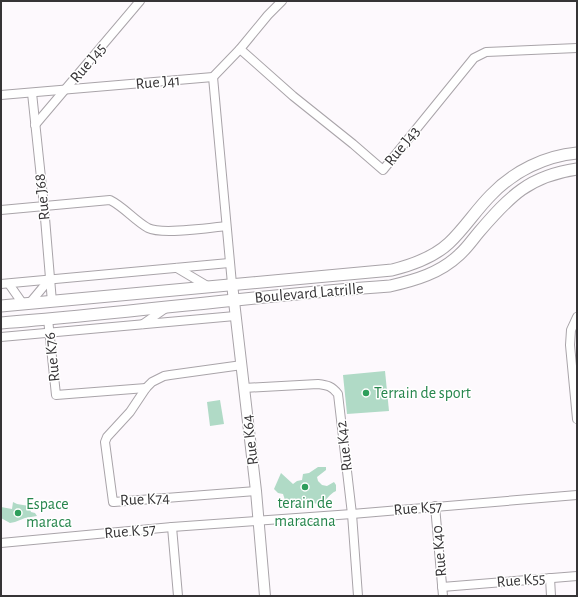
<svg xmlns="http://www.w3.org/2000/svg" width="578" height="597" font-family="'Alegreya Sans',sans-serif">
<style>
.green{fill:#b0dac6}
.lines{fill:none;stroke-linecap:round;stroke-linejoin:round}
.minor-casing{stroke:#a9a4a9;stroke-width:10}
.tertiary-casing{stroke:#a9a4a9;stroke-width:12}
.secondary-casing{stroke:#a9a4a9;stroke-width:13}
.minor{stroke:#fff;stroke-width:8}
.tertiary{stroke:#fff;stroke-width:10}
.secondary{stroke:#fff;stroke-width:11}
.leisure-dot{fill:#2e9e5b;stroke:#fff;stroke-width:1.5}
.labels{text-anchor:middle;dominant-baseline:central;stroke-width:3;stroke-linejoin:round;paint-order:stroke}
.street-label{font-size:16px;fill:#363436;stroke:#fff}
.leisure-label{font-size:16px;fill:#27864d;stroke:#fff;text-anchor:start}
</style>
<rect width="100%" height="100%" fill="#fdf9fd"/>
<g class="green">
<polygon points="385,371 389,411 347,414 343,375"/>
<polygon points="220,400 224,424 210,426 207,402"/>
<path d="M318,467h8v3l-9,7 1,4 4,4 5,1 7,-4 2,3v6c-7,3 -10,10 -16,14l-9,-3c-9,5 -16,6 -25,1l-3,-9 -5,-1 -4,-4 7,-16 12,11 4,-3 5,-1 1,-6 6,-1z"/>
<polygon points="13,502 17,504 29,506 31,512 35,513 37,516 25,518 15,522 10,523 1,518 1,507 12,509"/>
</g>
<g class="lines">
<g class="minor-casing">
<g id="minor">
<polyline points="240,49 293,96 353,144 383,170 474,58 486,52 577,48"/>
<polyline points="213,77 232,284"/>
<polyline points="32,93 44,206 52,302"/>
<polyline points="1,95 213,77 240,49 268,15 282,1"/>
<polyline points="35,125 140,1"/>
<path d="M1,210l109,-10c14,7 24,20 38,28 14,7 60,0 78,-2"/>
<polyline points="177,268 209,287"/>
<polyline points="1,284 229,263"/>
<polyline points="9,284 23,304"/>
<polyline points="29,304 49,280"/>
<polyline points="577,317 571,330 570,345 577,419"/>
<polyline points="48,319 56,395 146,388"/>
<polyline points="143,324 166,308"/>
<polyline points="1,337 235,316"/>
<polyline points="242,365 170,375 164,376 152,382 146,388 130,412 107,437 105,442 113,502 114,502 256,491"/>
<path d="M244,388l74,-4c9,1 14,2 20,10l14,120 6,82"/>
<polyline points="435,506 443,596"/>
<polyline points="172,527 178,596"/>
<polyline points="1,543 172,527 352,514 577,495"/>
<polyline points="550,578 551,596"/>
<polyline points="442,587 577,576"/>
</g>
</g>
<g class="tertiary-casing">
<polyline id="tertiary" points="232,284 256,491 265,596"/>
</g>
<g class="secondary-casing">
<g id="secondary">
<path d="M1,306l391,-36c20,-5 41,-12 57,-27 15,-14 27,-33 42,-48 23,-24 54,-39 86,-42"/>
<path d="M1,323c130,-10 259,-28 389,-37 26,-6 50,-13 69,-31 8,-7 14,-16 20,-23 31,-36 50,-56 98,-63"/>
</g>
</g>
<use href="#minor" class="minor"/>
<use href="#tertiary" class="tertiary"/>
<use href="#secondary" class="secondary"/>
</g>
<g class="leisure-dot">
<circle cx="366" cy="393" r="4"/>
<circle cx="305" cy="487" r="4"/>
<circle cx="18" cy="513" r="4"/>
</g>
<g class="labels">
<g class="street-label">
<text transform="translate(88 63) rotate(-50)">Rue J45</text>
<text transform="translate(158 82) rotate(-5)">Rue J41</text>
<text transform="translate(402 146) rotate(-51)">Rue J43</text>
<text transform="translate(42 197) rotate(-96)">Rue J68</text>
<text transform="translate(309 293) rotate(-5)">Boulevard Latrille</text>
<text transform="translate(52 357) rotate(-96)">Rue K76</text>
<text transform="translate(250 440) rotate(-97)">Rue K64</text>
<text transform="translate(344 446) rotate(-97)">Rue K42</text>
<text transform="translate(145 499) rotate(-3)">Rue K74</text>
<text transform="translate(418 508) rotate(-5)">Rue K57</text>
<text transform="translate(130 531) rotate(-5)">Rue K 57</text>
<text transform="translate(439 551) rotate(-95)">Rue K40</text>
<text transform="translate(521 580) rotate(-5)">Rue K55</text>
</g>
<g class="leisure-label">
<text x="374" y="393">Terrain de sport</text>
<text x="305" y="503" text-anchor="middle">terain de<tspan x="305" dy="18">maracana</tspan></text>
<text x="26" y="504">Espace<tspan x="26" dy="18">maraca</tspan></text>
</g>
</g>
<rect width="578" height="597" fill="none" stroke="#363436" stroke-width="4"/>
</svg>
